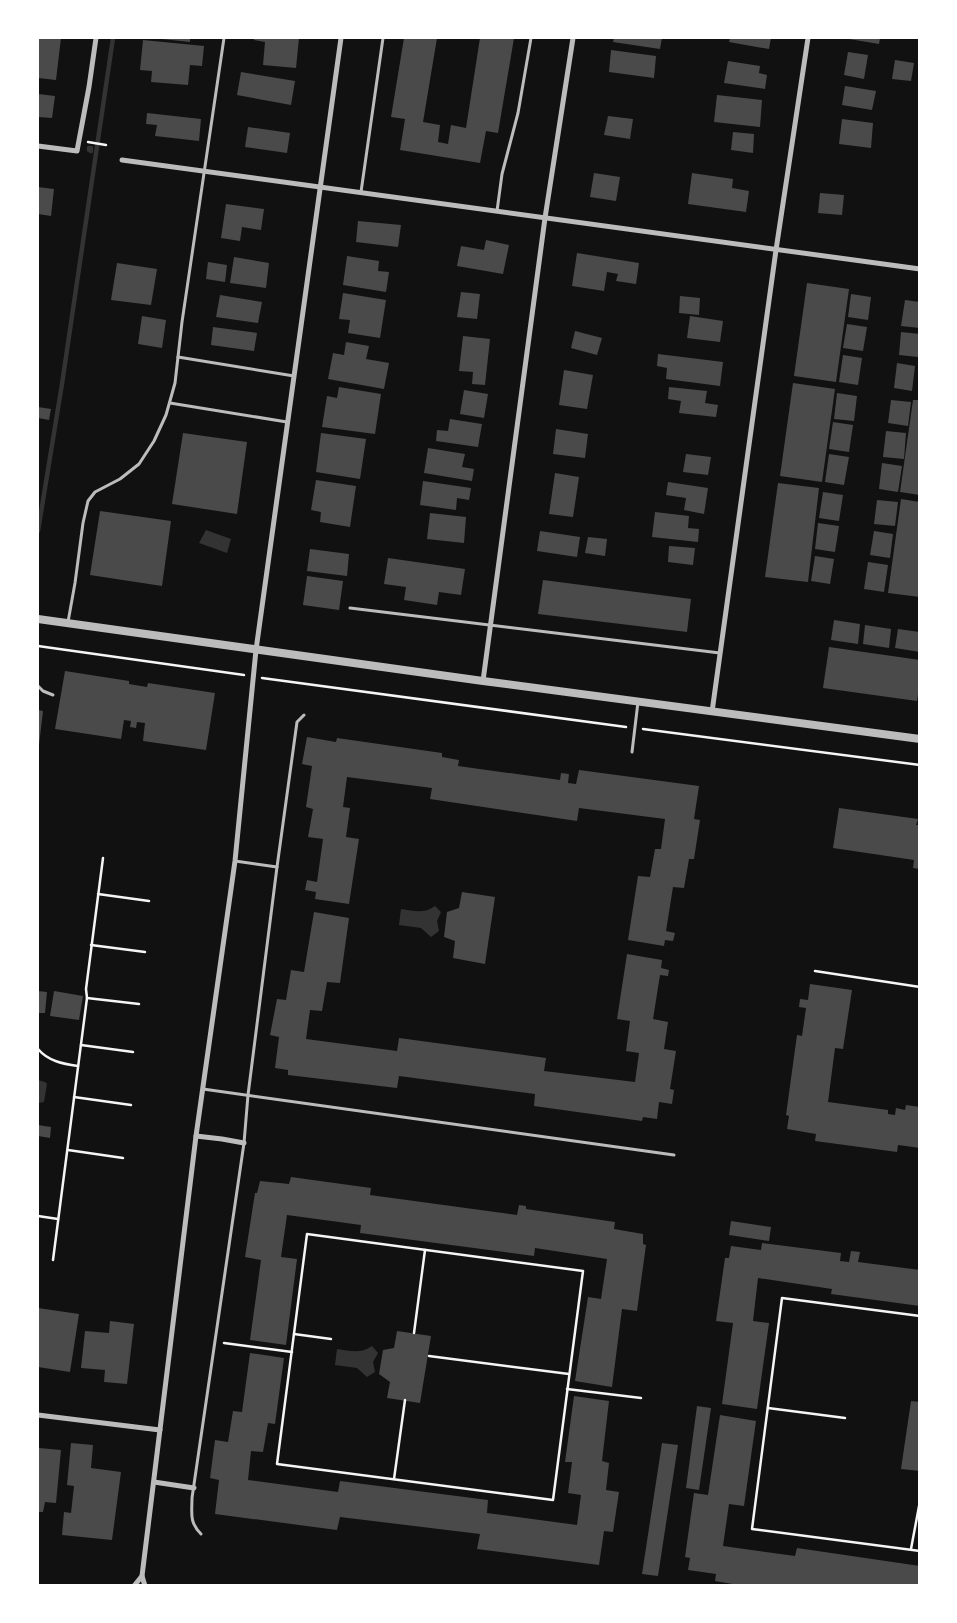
<svg xmlns="http://www.w3.org/2000/svg" width="957" height="1623" font-family="Mulish,sans-serif">
<style>
.water{fill:#333}
.lines{fill:none;stroke-linecap:round;stroke-linejoin:round}
.stream{stroke:#333;stroke-width:4.5}
.building{fill:#4a4a4a}
.path{stroke:#f5f5f5;stroke-width:2.5}
.service{stroke:#bcbcbc;stroke-width:3}
.minor{stroke:#bcbcbc;stroke-width:5}
.tertiary{stroke:#bcbcbc;stroke-width:8}
</style>
<rect width="100%" height="100%" fill="#111"/>
<g class="water">
<polygon points="206,530 231,539 227,553 199,543"/>
<path d="M435,906l6,6 -4,9 2,10 -8,6 -10,-9 -22,-3 2,-16c13,2 23,5 34,-3z"/>
<polygon points="38,1080 45,1082 47,1084 44,1102 38,1103"/>
<path d="M372,1346l6,7 -5,9 2,10 -8,5 -10,-9 -22,-3 2,-16c13,2 24,5 35,-3z"/>
</g>
<g class="lines">
<g class="stream">
<polygon points="89,148 91,148 91,151 89,150"/>
<polyline points="38,531 62,384 113,38"/>
</g>
</g>
<g class="building">
<polygon points="38,38 61,38 56,80 38,78"/>
<polygon points="163,38 190,38 190,42 162,39"/>
<polygon points="254,38 299,38 296,68 263,65 265,42 254,40"/>
<polygon points="404,38 437,38 423,122 440,125 438,142 448,144 451,125 466,128 480,38 514,38 498,133 486,131 480,163 400,150 405,119 391,117"/>
<polygon points="614,38 662,38 660,49 613,42"/>
<polygon points="730,38 771,38 769,49 729,42"/>
<polygon points="850,38 880,38 879,44 849,39"/>
<polygon points="143,40 204,46 202,66 190,65 188,85 151,82 152,71 140,70"/>
<polygon points="611,50 656,56 654,78 609,72"/>
<polygon points="848,52 868,55 864,79 844,75"/>
<polygon points="895,60 914,63 911,81 892,79"/>
<polygon points="728,61 760,66 759,73 767,75 765,89 724,83"/>
<polygon points="241,72 295,81 291,105 237,95"/>
<polygon points="845,86 876,91 872,110 842,105"/>
<polygon points="38,94 55,96 52,118 38,117"/>
<polygon points="717,95 762,100 760,127 714,122"/>
<polygon points="147,113 201,119 199,141 155,136 157,125 146,124"/>
<polygon points="608,116 633,119 630,139 604,135"/>
<polygon points="842,119 873,123 871,148 839,144"/>
<polygon points="248,127 290,133 287,153 245,147"/>
<polygon points="733,132 754,134 753,153 731,150"/>
<polygon points="594,173 620,177 616,201 590,197"/>
<polygon points="692,173 733,179 732,188 749,191 746,212 688,204"/>
<polygon points="38,187 54,189 51,216 38,214"/>
<polygon points="820,193 844,195 842,215 818,213"/>
<polygon points="226,204 264,209 261,230 242,227 240,241 221,238"/>
<polygon points="358,221 401,225 398,247 356,242"/>
<polygon points="486,240 509,245 503,274 457,266 461,246 484,250"/>
<polygon points="577,253 639,263 636,284 616,281 618,274 607,272 604,291 572,286"/>
<polygon points="347,256 379,261 378,271 389,272 386,292 343,285"/>
<polygon points="234,257 269,263 266,288 230,283"/>
<polygon points="208,262 227,265 225,282 206,279"/>
<polygon points="117,263 157,269 151,305 111,300"/>
<polygon points="807,283 849,289 836,382 794,376"/>
<polygon points="461,292 480,294 477,319 457,317"/>
<polygon points="343,293 386,300 380,338 348,333 350,320 339,319"/>
<polygon points="851,294 871,297 868,320 848,317"/>
<polygon points="220,295 262,302 258,323 216,317"/>
<polygon points="680,296 700,298 699,315 679,313"/>
<polygon points="905,300 920,302 920,328 901,326"/>
<polygon points="142,316 166,320 162,348 138,344"/>
<polygon points="690,316 723,321 720,342 687,338"/>
<polygon points="847,324 867,327 863,351 843,348"/>
<polygon points="213,327 257,333 254,351 211,345"/>
<polygon points="575,331 602,338 597,355 571,348"/>
<polygon points="901,332 920,334 918,357 899,355"/>
<polygon points="463,336 490,339 485,385 472,384 473,372 459,371"/>
<polygon points="346,342 369,346 366,359 389,363 384,389 328,379 333,353 344,355"/>
<polygon points="658,354 723,362 720,386 666,379 667,368 657,366"/>
<polygon points="843,355 862,358 858,385 839,382"/>
<polygon points="897,363 915,366 912,391 894,388"/>
<polygon points="564,370 593,375 587,409 559,405"/>
<polygon points="793,383 835,389 822,482 780,476"/>
<polygon points="339,387 381,394 375,434 322,427 327,396 337,398"/>
<polygon points="669,387 707,391 705,403 718,405 716,417 679,413 681,401 668,399"/>
<polygon points="464,390 488,394 484,418 460,414"/>
<polygon points="837,393 857,396 854,421 834,419"/>
<polygon points="891,400 911,402 908,426 888,423"/>
<polygon points="913,400 920,400 920,495 900,492"/>
<polygon points="38,407 51,409 49,420 38,418"/>
<polygon points="450,419 482,424 478,447 436,441 437,430 448,431"/>
<polygon points="833,422 853,425 849,452 829,449"/>
<polygon points="556,429 588,434 585,458 553,454"/>
<polygon points="886,431 906,433 904,459 883,457"/>
<polygon points="183,433 247,442 237,514 172,504"/>
<polygon points="321,433 366,439 360,479 316,472"/>
<polygon points="428,448 465,454 462,467 474,469 472,481 424,473"/>
<polygon points="686,454 711,457 708,475 683,472"/>
<polygon points="829,454 849,457 844,485 825,482"/>
<polygon points="882,463 902,466 898,492 879,489"/>
<polygon points="555,473 579,477 573,517 549,514"/>
<polygon points="316,480 356,486 350,527 320,522 321,512 311,510"/>
<polygon points="423,481 471,488 469,500 457,498 456,510 420,505"/>
<polygon points="668,482 708,488 704,514 684,510 686,498 666,495"/>
<polygon points="778,483 819,488 808,582 765,577"/>
<polygon points="823,492 843,495 839,521 819,518"/>
<polygon points="901,499 920,502 920,597 888,593"/>
<polygon points="877,500 898,502 895,526 874,524"/>
<polygon points="100,511 171,521 162,586 90,575"/>
<polygon points="655,512 689,516 688,528 699,529 698,542 652,537"/>
<polygon points="430,513 466,517 464,543 427,539"/>
<polygon points="818,523 839,526 835,552 815,549"/>
<polygon points="540,531 580,537 577,557 537,551"/>
<polygon points="874,531 893,534 890,558 870,555"/>
<polygon points="588,537 607,539 605,556 585,553"/>
<polygon points="669,546 695,548 693,565 668,562"/>
<polygon points="310,549 349,554 347,576 307,571"/>
<polygon points="815,556 834,559 830,584 811,581"/>
<polygon points="388,558 465,569 461,595 439,592 437,605 404,600 406,587 384,584"/>
<polygon points="868,562 888,565 884,592 864,589"/>
<polygon points="307,576 343,581 339,610 303,605"/>
<polygon points="543,580 691,599 687,632 538,614"/>
<polygon points="834,620 860,624 858,644 831,640"/>
<polygon points="865,625 891,629 889,648 863,644"/>
<polygon points="898,629 920,632 920,652 895,648"/>
<polygon points="829,647 920,660 920,680 917,701 823,688"/>
<polygon points="65,671 129,681 129,684 147,687 148,683 215,693 206,750 143,741 145,723 137,722 136,728 130,727 131,721 124,720 121,739 55,729"/>
<polygon points="38,710 43,711 39,745 38,745"/>
<polygon points="307,737 336,742 337,738 442,753 442,757 459,760 458,766 560,780 561,773 569,774 568,783 576,784 579,770 699,786 694,819 700,820 694,859 689,859 684,888 673,887 666,931 675,933 673,941 665,940 664,946 628,940 638,876 650,877 655,849 661,849 665,819 579,808 577,821 430,799 432,788 347,777 343,807 350,808 346,837 359,839 349,904 315,899 316,892 305,890 307,880 317,882 323,839 308,837 313,809 306,807 312,766 302,764"/>
<polygon points="839,808 918,819 916,825 920,825 920,869 913,868 914,860 833,848"/>
<polygon points="462,892 495,897 485,964 453,958 455,941 444,937 447,912 459,908"/>
<polygon points="314,912 349,918 340,983 327,982 322,1011 310,1010 306,1039 397,1051 399,1038 546,1058 544,1071 635,1082 639,1053 626,1051 630,1021 617,1019 627,954 662,960 661,968 669,970 668,976 660,975 653,1019 668,1022 664,1049 676,1051 670,1089 674,1090 672,1104 659,1102 657,1119 643,1117 642,1121 534,1106 535,1094 399,1076 397,1088 288,1075 288,1070 275,1068 279,1037 270,1035 277,999 286,1000 291,970 304,972"/>
<polygon points="810,984 852,990 843,1049 835,1048 828,1102 888,1110 888,1114 895,1115 896,1108 905,1110 906,1105 920,1107 920,1148 898,1145 897,1152 815,1141 816,1134 787,1129 789,1116 786,1115 797,1035 802,1036 806,1008 799,1007 800,999 808,1000"/>
<polygon points="38,991 47,992 45,1013 38,1013"/>
<polygon points="54,991 83,996 79,1020 50,1016"/>
<polygon points="38,1125 51,1127 50,1138 38,1136"/>
<polygon points="291,1177 371,1188 370,1195 517,1215 519,1205 526,1206 526,1209 615,1222 614,1229 643,1234 643,1244 646,1245 637,1311 622,1309 612,1387 575,1381 588,1297 601,1299 607,1259 535,1248 534,1256 360,1233 361,1225 287,1215 281,1257 297,1259 286,1345 250,1340 261,1260 245,1257 255,1193 257,1193 260,1181 289,1184"/>
<polygon points="731,1221 771,1227 769,1241 729,1235"/>
<polygon points="762,1243 841,1253 840,1261 849,1262 851,1251 860,1252 858,1262 920,1270 920,1306 831,1294 832,1289 758,1278 753,1321 769,1323 757,1409 722,1404 733,1323 716,1321 725,1258 729,1258 731,1246 761,1250"/>
<polygon points="38,1308 79,1314 70,1372 38,1367"/>
<polygon points="110,1321 134,1324 127,1384 104,1382 105,1370 81,1368 85,1331 109,1333"/>
<polygon points="397,1331 431,1336 420,1403 387,1398 390,1382 379,1374 383,1350 394,1348"/>
<polygon points="250,1353 284,1358 275,1424 268,1423 263,1452 251,1451 248,1480 338,1492 340,1481 488,1500 487,1513 577,1525 581,1495 568,1493 572,1462 565,1462 574,1396 609,1401 602,1461 609,1463 606,1490 619,1492 613,1532 604,1531 599,1565 477,1549 480,1534 340,1517 337,1530 215,1514 219,1480 210,1478 215,1440 228,1442 233,1411 242,1412"/>
<polygon points="911,1401 920,1402 920,1471 901,1469"/>
<polygon points="697,1406 711,1408 699,1490 686,1488"/>
<polygon points="720,1415 756,1421 744,1506 729,1504 723,1546 795,1556 797,1548 920,1566 920,1586 744,1586 715,1581 716,1574 688,1570 690,1558 685,1557 694,1493 708,1495"/>
<polygon points="71,1443 93,1445 91,1468 121,1472 112,1540 62,1535 64,1512 71,1513 74,1486 67,1485"/>
<polygon points="662,1443 678,1445 658,1576 642,1574"/>
<polygon points="39,1448 61,1450 56,1503 45,1502 43,1512 38,1512"/>
</g>
<g class="lines">
<g class="path">
<polyline points="88,142 106,145"/>
<polyline points="38,646 244,675"/>
<polyline points="262,678 626,727"/>
<polyline points="643,729 920,765"/>
<polyline points="98,894 149,901"/>
<polyline points="91,945 145,952"/>
<polyline points="815,971 920,987"/>
<polyline points="87,998 139,1004"/>
<polyline points="81,1045 133,1052"/>
<path d="M38,1049c10,12 25,15 40,17"/>
<polyline points="74,1097 131,1105"/>
<polyline points="68,1150 123,1158"/>
<polyline points="38,1216 58,1219"/>
<polygon points="307,1234 583,1271 553,1500 277,1464"/>
<polyline points="53,1260 87,998 86,989 103,858"/>
<polyline points="920,1316 782,1298 752,1529 920,1551"/>
<polyline points="414,1333 425,1250"/>
<polyline points="294,1334 331,1339"/>
<polyline points="224,1343 292,1352"/>
<polyline points="429,1356 569,1374"/>
<polyline points="567,1389 641,1398"/>
<polyline points="768,1408 845,1418"/>
<polyline points="394,1479 405,1400"/>
<polyline points="911,1549 920,1501"/>
</g>
<g class="service">
<polyline points="361,192 383,38"/>
<polyline points="497,211 502,174 518,113 531,38"/>
<polyline points="178,357 294,376"/>
<polyline points="170,403 287,422"/>
<polyline points="350,608 720,653"/>
<polyline points="68,622 75,583 83,523 88,501 95,492 120,479 139,464 154,441 166,415 175,383 182,322 224,38"/>
<polyline points="38,686 43,691 53,695"/>
<polyline points="632,752 638,702"/>
<polyline points="235,861 277,867"/>
<polyline points="203,1089 674,1155"/>
<path d="M201,1534c-12,-12 -9,-21 -9,-36l52,-355 4,-48 29,-228 20,-145 7,-7"/>
</g>
<g class="minor">
<polyline points="38,146 77,151 89,87 96,38"/>
<polyline points="122,160 920,269"/>
<polyline points="483,681 545,218 573,38"/>
<polyline points="712,712 776,250 808,38"/>
<polyline points="196,1136 222,1139 244,1143"/>
<polyline points="38,1415 160,1430"/>
<polyline points="154,1482 194,1488"/>
<polyline points="134,1586 142,1576"/>
<polyline points="145,1586 142,1576 196,1136 235,861 256,650 341,38"/>
</g>
<polyline class="tertiary" points="38,619 483,681 920,739"/>
</g>
<rect width="957" height="1623" fill="none" stroke="#ffffff" stroke-width="78"/>
</svg>
